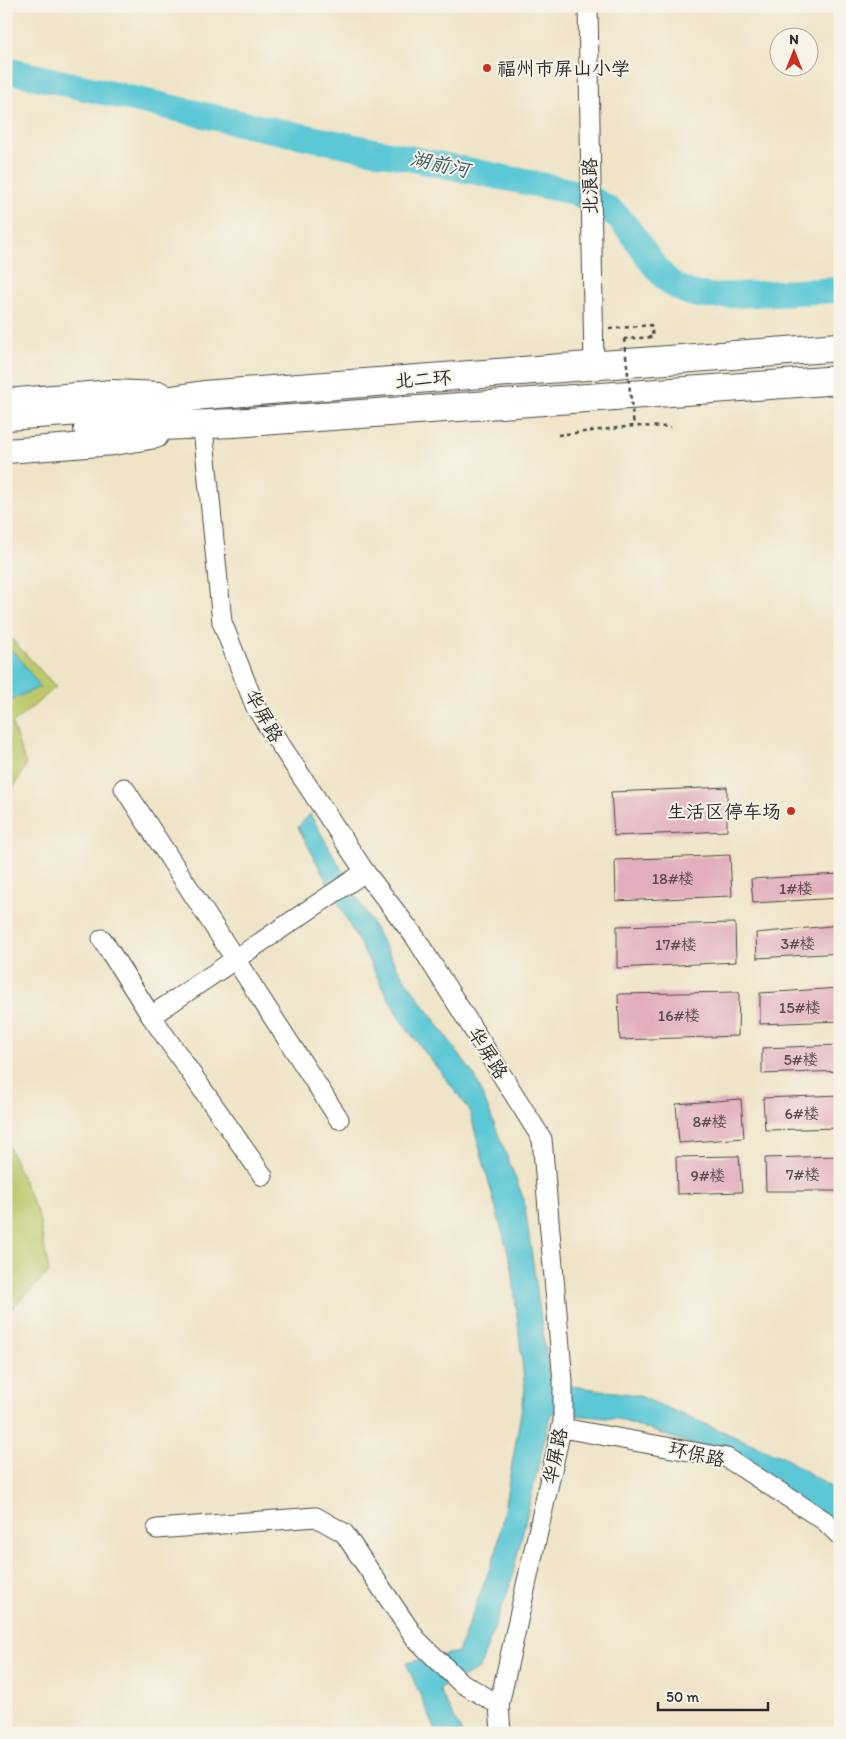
<svg xmlns="http://www.w3.org/2000/svg" width="846" height="1739" font-family="Itim,'LXGW WenKai TC',sans-serif">
<style>
.green{fill:#bcc86a;stroke:#747a4a}
.water{fill:#5bc7d5;stroke:#437980}
.lines{fill:none;stroke-linecap:round;stroke-linejoin:round}
.river{stroke:#5bc7d5;stroke-width:26}
.building{fill:#e2aebd}
.minor-casing{stroke:#484742;stroke-width:21}
.major-casing{stroke:#484742;stroke-width:26}
.highway-casing{stroke:#484742;stroke-width:30}
.path{stroke:#484742;stroke-width:2.5;stroke-dasharray:4 4;stroke-linecap:butt}
.minor{stroke:#fff;stroke-width:19}
.major{stroke:#fff;stroke-width:24}
.highway{stroke:#fff;stroke-width:28}
.path-bridge{stroke:#484742;stroke-width:2.5;stroke-dasharray:4 4;stroke-linecap:butt}
.poi-dot{fill:#c8321e;stroke:#f7f3e8;stroke-width:2}
.labels{text-anchor:middle;dominant-baseline:central;stroke-width:4;stroke-linejoin:round;paint-order:stroke}
.number-label{font-size:16px;fill:#594c50}
.poi-label{font-size:19px;fill:#2b2b2b;stroke:#f7f3e8;text-anchor:start}
.street-label{font-size:19px;fill:#2b2b2b;stroke:#f7f3e8}
.water-label{font-size:20px;font-style:italic;fill:#395a5e;stroke:#f7f3e8}
</style>
<rect width="100%" height="100%" fill="#f7f3e8"/>
<filter id="ink" filterUnits="userSpaceOnUse"><feTurbulence type="fractalNoise" baseFrequency=".02" numOctaves="2"/><feDisplacementMap in="SourceGraphic" scale="10" xChannelSelector="R" yChannelSelector="G"/><feConvolveMatrix kernelMatrix="1 2 1 2 8 2 1 2 1" color-interpolation-filters="sRGB"/></filter>
<filter id="wash" filterUnits="userSpaceOnUse"><feTurbulence type="fractalNoise" baseFrequency=".0096" numOctaves="4" result="noise"/><feDisplacementMap in="SourceGraphic" scale="20" xChannelSelector="R" yChannelSelector="G"/><feGaussianBlur stdDeviation="1.12" result="paint"/><feColorMatrix in="noise" values="0 0 0 0 0 0 0 0 0 0 0 0 0 0 0 0 0 1.4 0 .05"/><feComposite in="paint" operator="in"/></filter>
<g filter="url(#wash)">
<rect width="100%" height="100%" fill="#efe4c7"/>
<g class="green">
<polygon points="6,633 56,687 12,724 26,765 6,801"/>
<polygon points="6,1140 39,1217 49,1272 6,1314"/>
</g>
<g class="water">
<polygon points="6,646 17,655 40,687 6,702"/>
<polygon points="310,814 396,966 476,1078 524,1200 550,1383 637,1395 785,1458 840,1493 840,1527 749,1464 618,1419 551,1413 510,1586 479,1669 439,1689 462,1733 437,1733 406,1663 458,1652 497,1549 525,1390 512,1268 469,1109 400,1020 298,827"/>
</g>
<g class="lines">
<path class="river" d="M6,70l242,55 321,66c17,5 35,13 48,25 33,32 40,80 95,80l128,-6"/>
</g>
<g id="blocks">
<g class="building">
<polygon points="727,787 727,831 614,836 611,792"/>
<polygon points="730,855 732,896 616,901 615,860"/>
<polygon points="840,874 840,898 753,903 751,879"/>
<polygon points="735,923 736,962 617,968 617,926"/>
<polygon points="840,925 840,953 757,958 756,933"/>
<polygon points="840,988 840,1021 760,1024 760,993"/>
<polygon points="739,992 738,1036 620,1040 618,994"/>
<polygon points="840,1045 840,1071 762,1074 762,1048"/>
<polygon points="840,1095 840,1128 765,1130 763,1098"/>
<polygon points="741,1099 744,1138 679,1143 676,1104"/>
<polygon points="739,1156 742,1192 677,1194 676,1157"/>
<polygon points="840,1156 840,1191 766,1191 765,1158"/>
</g>
</g>
</g>
<g filter="url(#ink)">
<use href="#blocks" fill-opacity="0" stroke="#484742" stroke-width="1"/>
<g class="lines">
<g class="minor-casing">
<g id="minor">
<polyline points="588,6 594,366"/>
<polyline points="203,428 222,622 256,708 365,872 415,937 542,1139 563,1382 563,1421 499,1705 501,1733"/>
<polyline points="124,788 339,1119"/>
<polyline points="102,939 151,1016 263,1176"/>
<polyline points="151,1016 365,872"/>
<polyline points="562,1428 727,1458 825,1521 840,1536"/>
<polyline points="157,1529 316,1517 344,1533 416,1639 460,1682 499,1705"/>
</g>
</g>
<g class="major-casing">
<g id="major">
<polyline points="6,401 112,392 160,394"/>
<polyline points="6,451 114,443 156,436"/>
</g>
</g>
<g class="highway-casing">
<g id="highway">
<polyline points="6,416 113,409 204,395 840,347"/>
<polyline points="88,429 234,423 840,380"/>
</g>
</g>
<g class="path">
<polyline points="609,329 651,325 653,337 624,339"/>
<polyline points="558,435 634,426 671,427"/>
</g>
<use href="#minor" class="minor"/>
<use href="#major" class="major"/>
<use href="#highway" class="highway"/>
<polyline class="path-bridge" points="624,339 634,426"/>
</g>
</g>
<g class="poi-dot">
<circle cx="487" cy="68" r="5"/>
<circle cx="791" cy="811" r="5"/>
</g>
<g class="labels">
<g class="number-label">
<text x="673" y="878">18#楼</text>
<text x="796" y="888">1#楼</text>
<text x="798" y="943">3#楼</text>
<text x="676" y="944">17#楼</text>
<text x="800" y="1007">15#楼</text>
<text x="679" y="1015">16#楼</text>
<text x="801" y="1059">5#楼</text>
<text x="802" y="1113">6#楼</text>
<text x="710" y="1121">8#楼</text>
<text x="803" y="1174">7#楼</text>
<text x="708" y="1175">9#楼</text>
</g>
<g class="poi-label">
<text x="497" y="68">福州市屏山小学</text>
<text x="781" y="811" text-anchor="end">生活区停车场</text>
</g>
<g class="street-label">
<text transform="translate(590 186) rotate(-91)">北浪路</text>
<text transform="translate(423 379) rotate(-4)">北二环</text>
<text transform="translate(264 716) rotate(61)">华屏路</text>
<text transform="translate(488 1053) rotate(58)">华屏路</text>
<text transform="translate(697 1454) rotate(13)">环保路</text>
<text transform="translate(555 1456) rotate(-78)">华屏路</text>
</g>
<g class="water-label">
<text transform="translate(440 164) rotate(12)">湖前河</text>
</g>
</g>
<rect width="846" height="1739" fill="none" stroke="#f7f3e8" stroke-width="25"/>
<g transform="translate(794 52)"><circle r="24" fill="#f7f3e8" stroke="#a5a39c"/>
<path d="M0-4L9 19L0 12L-9 19Z" fill="#c8321e"/>
<text y="-8" font-size="14" font-weight="bold" text-anchor="middle" fill="#2b2b2b">N</text>
</g>
<path d="M658 1702v8h110v-8" fill="none" stroke="#2b2b2b" stroke-width="2.5"/>
<text x="666" y="1702" font-size="15" fill="#2b2b2b" stroke="#f7f3e8" stroke-width="4" paint-order="stroke">50 m</text>
</svg>
